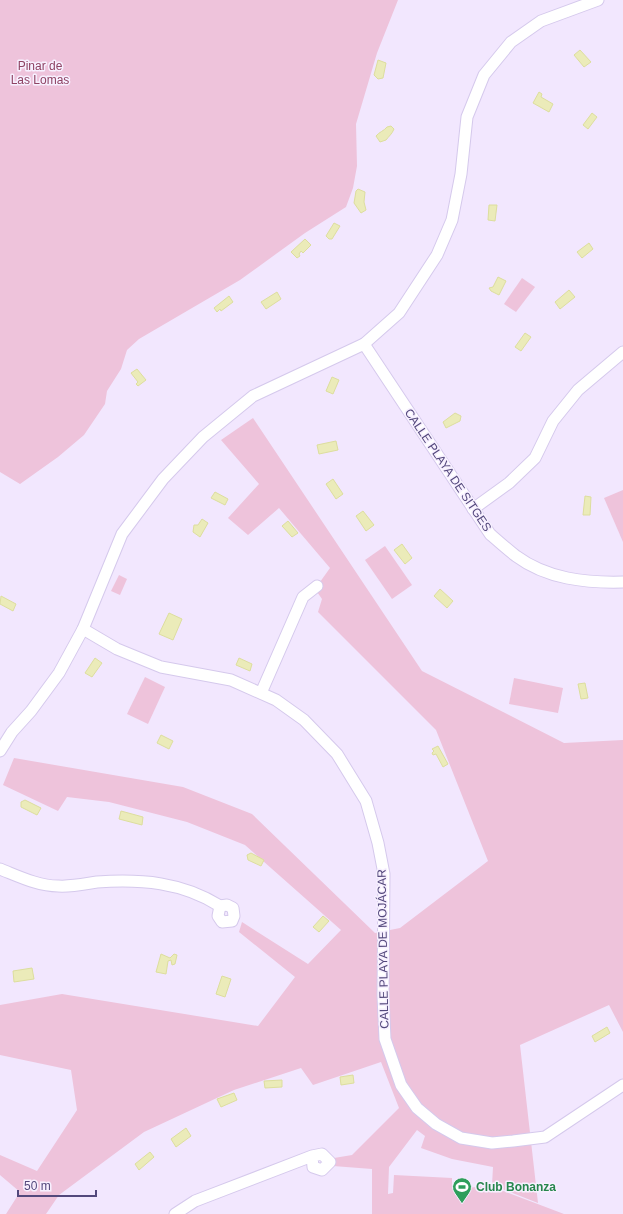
<svg xmlns="http://www.w3.org/2000/svg" width="623" height="1214" font-family="Helvetica,sans-serif">
<style>
.green{fill:#eec3db}
.water{fill:#ebebb9;stroke:#ddde9e}
.lines{fill:none;stroke-linecap:round;stroke-linejoin:round}
.minor-casing{stroke:#d5c9ec;stroke-width:13}
.minor{stroke:#fff;stroke-width:11}
.labels{text-anchor:middle;dominant-baseline:central;stroke-width:3;stroke-linejoin:round;paint-order:stroke}
.park-label{font-size:12px;fill:#8f4364;stroke:#f7f0ff}
.street-label{font-size:12px;fill:#53487c;stroke:#f7f0ff}
.leisure-label{font-size:12px;font-weight:bold;fill:#27864d;stroke:#f7f0ff;text-anchor:start}
</style>
<rect width="100%" height="100%" fill="#f2e7fe"/>
<g class="green">
<polygon points="0,0 398,0 377,53 356,124 357,166 353,188 346,207 305,233 240,280 139,339 127,350 121,369 107,391 105,404 84,435 58,457 20,484 0,472"/>
<polygon points="522,278 535,287 516,312 504,304"/>
<polygon points="253,418 422,671 564,743 623,740 623,1032 609,1005 520,1045 538,1203 492,1185 493,1167 452,1159 421,1148 425,1136 417,1130 389,1167 388,1194 393,1193 394,1175 452,1178 452,1189 490,1186 564,1214 372,1214 372,1169 333,1166 334,1158 352,1155 399,1108 381,1062 313,1085 301,1068 234,1090 144,1132 59,1195 46,1214 6,1214 20,1192 0,1175 0,1155 37,1171 77,1110 71,1070 0,1055 0,1005 62,994 258,1026 295,977 239,932 242,922 308,964 341,930 245,845 187,822 109,802 67,797 58,811 3,785 14,758 183,787 252,814 375,933 400,928 488,861 436,730 318,612 322,599 315,589 330,568 279,508 248,535 228,518 259,484 221,440"/>
<polygon points="623,490 623,542 604,498"/>
<polygon points="385,546 412,585 392,599 365,560"/>
<polygon points="119,575 127,579 120,595 111,591"/>
<polygon points="145,677 165,687 148,724 127,714"/>
<polygon points="514,678 563,688 558,713 509,704"/>
</g>
<g class="water">
<polygon points="580,50 591,62 584,67 574,55"/>
<polygon points="378,60 386,63 383,78 378,79 374,75"/>
<polygon points="539,92 542,94 541,97 553,104 549,112 533,103"/>
<polygon points="592,113 597,117 588,129 583,125"/>
<path d="M391,126l3,3c-2,5 -5,7 -8,11l-6,2 -4,-6c3,-4 8,-5 11,-9z"/>
<polygon points="358,189 365,192 364,202 366,210 361,213 354,203 356,191"/>
<polygon points="489,205 497,205 495,221 488,220"/>
<polygon points="334,223 340,226 332,239 329,239 326,236"/>
<polygon points="305,239 311,245 303,253 301,251 299,254 300,256 297,258 291,252"/>
<polygon points="589,243 593,249 582,258 577,252"/>
<polygon points="498,277 506,281 499,295 491,291 489,288 493,287"/>
<polygon points="569,290 575,297 560,309 555,302"/>
<polygon points="277,292 281,299 266,309 261,302"/>
<polygon points="229,296 233,302 221,311 220,309 217,312 214,308"/>
<polygon points="525,333 531,337 521,351 515,347"/>
<polygon points="137,369 146,380 138,386 136,384 138,382 131,373"/>
<polygon points="332,377 339,380 333,394 326,391"/>
<polygon points="455,413 461,416 460,421 446,428 443,422"/>
<polygon points="336,441 338,450 319,454 317,445"/>
<polygon points="333,479 343,494 336,499 326,484"/>
<polygon points="215,492 228,499 225,505 211,498"/>
<polygon points="585,496 591,497 590,515 583,515"/>
<polygon points="363,511 374,525 366,531 356,516"/>
<polygon points="202,519 208,523 200,537 193,532 194,525 198,525"/>
<polygon points="288,521 298,533 292,537 282,526"/>
<polygon points="402,544 412,558 405,564 394,550"/>
<polygon points="440,589 453,601 447,608 434,596"/>
<polygon points="1,596 16,604 13,611 0,604"/>
<polygon points="169,613 182,619 173,640 159,634"/>
<polygon points="95,658 102,663 92,677 85,673"/>
<polygon points="239,658 252,664 250,671 236,665"/>
<polygon points="585,683 588,698 581,699 578,684"/>
<polygon points="161,735 173,741 169,749 157,743"/>
<polygon points="438,746 448,764 443,767 436,754 433,755 432,753 434,751 432,749"/>
<polygon points="25,800 41,808 37,815 21,807 21,802"/>
<polygon points="121,811 143,817 142,825 119,819"/>
<polygon points="251,853 264,860 261,866 248,860 247,855"/>
<polygon points="323,916 329,921 319,932 313,927"/>
<polygon points="161,954 170,958 174,954 177,955 175,964 172,965 171,960 168,961 166,974 156,972"/>
<polygon points="32,968 34,979 14,982 13,971"/>
<polygon points="222,976 231,979 225,997 216,994"/>
<polygon points="607,1027 610,1033 595,1042 592,1036"/>
<polygon points="353,1075 354,1083 341,1085 340,1077"/>
<polygon points="282,1080 282,1087 265,1088 264,1081"/>
<polygon points="234,1093 237,1100 221,1107 217,1099"/>
<polygon points="186,1128 191,1136 176,1147 171,1139"/>
<polygon points="150,1152 154,1157 139,1170 135,1164"/>
</g>
<g class="lines">
<g class="minor-casing">
<g id="minor">
<path d="M364,344l126,190c8,7 17,15 26,22 31,23 70,27 107,26"/>
<polyline points="473,509 509,483 535,458 553,421 578,390 623,352"/>
<polyline points="83,629 117,649 161,667 231,680 276,700 304,720 337,754 366,801 378,843 384,874 383,996 385,1039 401,1085 417,1108 436,1124 461,1138 492,1143 513,1141 545,1137 623,1085"/>
<polyline points="261,693 303,597 317,586"/>
<polyline points="0,751 12,732 31,711 59,673 83,629 122,534 163,479 203,437 253,396 364,344 399,313 437,255 452,220 461,174 467,117 484,75 511,42 541,21 598,0"/>
<path d="M0,869c18,7 38,17 58,17 13,1 26,-2 39,-4 44,-3 85,0 123,24"/>
<polygon points="227,905 233,908 234,916 232,921 222,922 218,916 220,906"/>
<polyline points="175,1214 195,1201 312,1156 322,1154 330,1162 322,1170 313,1167 312,1156"/>
</g>
</g>
<use href="#minor" class="minor"/>
</g>
<defs>
<g id="stadium-pin" transform="scale(1)"><path d="M0 17L-7.5 6A9.5 9.5 0 1 1 7.5 6Z" fill="#2e9e5b" stroke="#f7f0ff"/><path d="M0-5a6.5 5 0 1 0 0 10a6.5 5 0 1 0 0-10ZM-3.5-1.8h7v3.6h-7Z" fill="#fff"/></g>
</defs>
<g fill-rule="evenodd">
<use href="#stadium-pin" x="462" y="1187"/>
</g>
<g class="labels">
<g class="park-label">
<text x="40" y="66">Pinar de<tspan x="40" dy="14">Las Lomas</tspan></text>
</g>
<g class="street-label">
<text transform="translate(448 470) rotate(56)">CALLE PLAYA DE SITGES</text>
<text transform="translate(383 949) rotate(-91)">CALLE PLAYA DE MOJÁCAR</text>
</g>
<g class="leisure-label">
<text x="476" y="1187">Club Bonanza</text>
</g>
</g>
<path d="M18 1190v6h78v-6" fill="none" stroke="#53487c" stroke-width="2"/>
<text x="24" y="1190" font-size="12" fill="#53487c" stroke="#f7f0ff" stroke-width="3" paint-order="stroke">50 m</text>
</svg>
